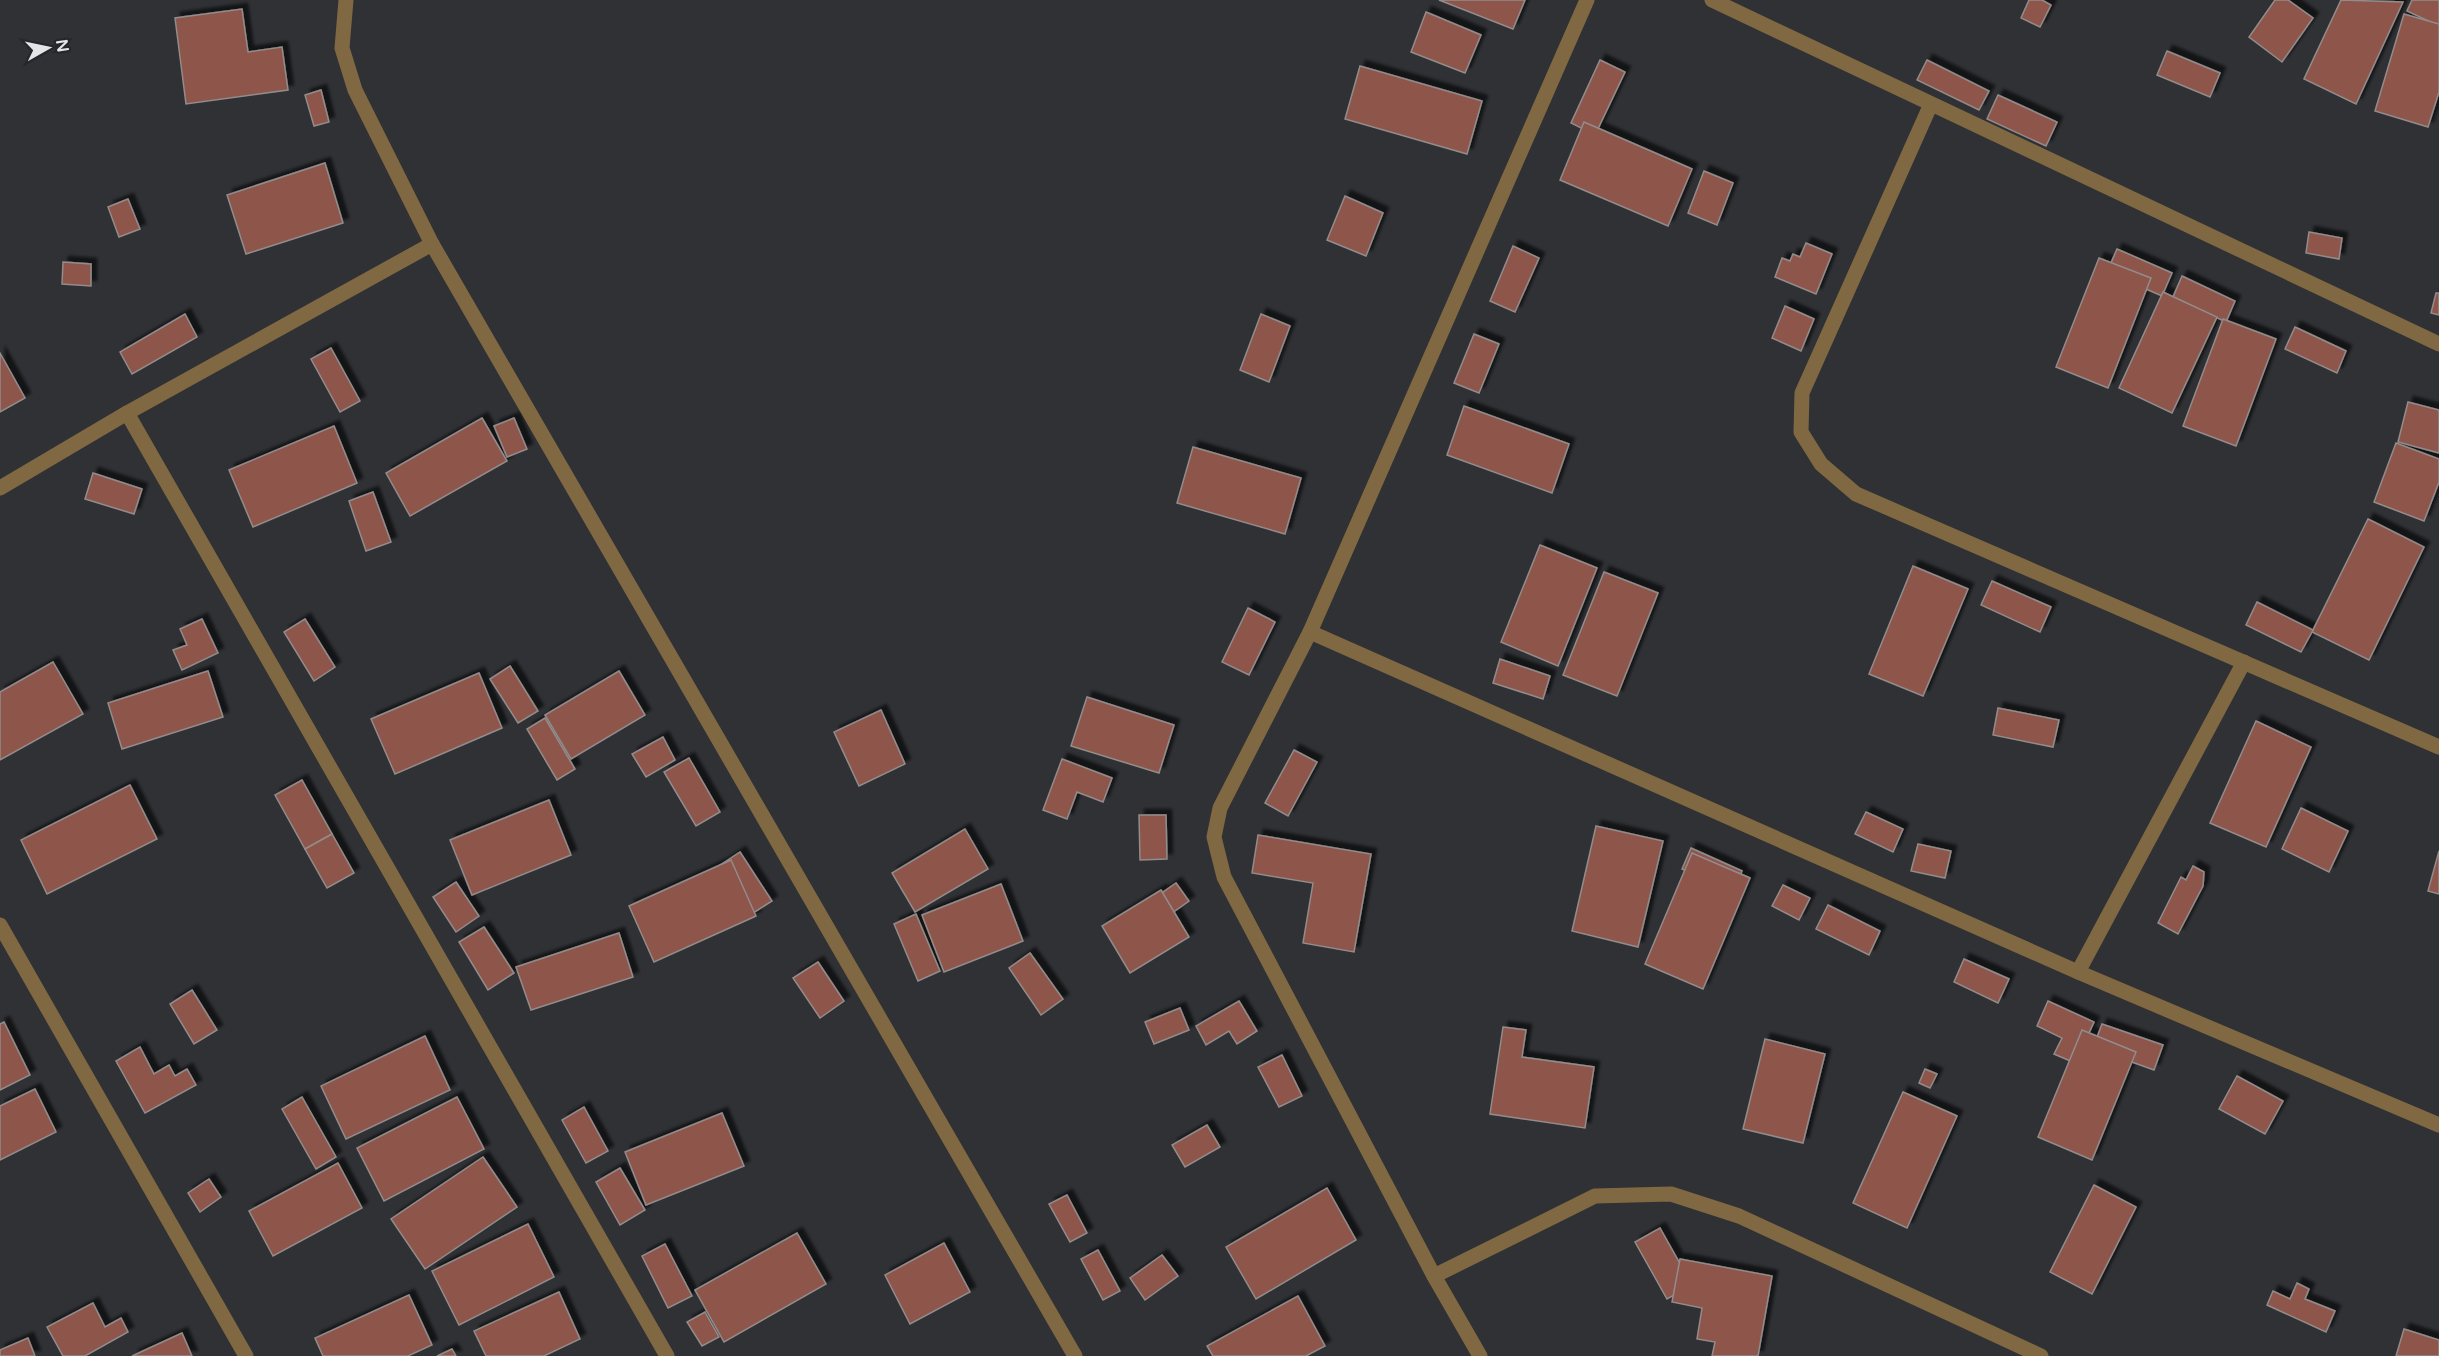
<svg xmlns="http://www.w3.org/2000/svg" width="2439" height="1356" font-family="'Varela Round',sans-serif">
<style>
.building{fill:#8e544c;stroke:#928c8b;stroke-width:1.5;filter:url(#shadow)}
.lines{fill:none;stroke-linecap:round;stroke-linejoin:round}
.minor{stroke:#806942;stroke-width:15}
</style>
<defs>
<filter id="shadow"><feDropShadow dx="5.5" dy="-5.5" stdDeviation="1.5" flood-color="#0009"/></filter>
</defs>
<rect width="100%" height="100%" fill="#2f3135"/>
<g class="building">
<polygon points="1439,0 1525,0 1513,29"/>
<polygon points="2029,0 2042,0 2051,5 2040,27 2021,18"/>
<polygon points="2275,0 2288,0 2313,18 2282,62 2249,37"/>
<polygon points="2341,0 2403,2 2356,104 2304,79"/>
<polygon points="2412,0 2439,0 2439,26 2407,11"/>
<polygon points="242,9 248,52 282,47 288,90 186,104 175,18"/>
<polygon points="1426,12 1481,35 1465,73 1411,52"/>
<polygon points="2404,14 2439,24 2439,92 2428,127 2375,111"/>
<polygon points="2167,51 2220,73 2210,97 2157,75"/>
<polygon points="1600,60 1625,72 1595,135 1571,123"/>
<polygon points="1927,60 1989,91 1979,110 1917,80"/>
<polygon points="1360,66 1482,101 1467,154 1345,119"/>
<polygon points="321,90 329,122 314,126 305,95"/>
<polygon points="1998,95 2057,122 2046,146 1987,119"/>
<polygon points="1584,122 1692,169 1668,226 1560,180"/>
<polygon points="325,163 343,223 246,254 227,195"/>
<polygon points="1704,171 1733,183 1717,225 1688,213"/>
<polygon points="1345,196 1383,213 1366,256 1327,240"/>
<polygon points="128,199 140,229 119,237 108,207"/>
<polygon points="2309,232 2342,238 2339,259 2306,253"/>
<polygon points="1806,243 1832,254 1816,294 1775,277 1782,258 1790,261 1793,254 1800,257"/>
<polygon points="1513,246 1539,258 1515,312 1490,301"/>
<polygon points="2117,249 2172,273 2162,296 2107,272"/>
<polygon points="2099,258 2151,278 2108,388 2056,367"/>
<polygon points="63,262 91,264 91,286 62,284"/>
<polygon points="2182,276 2235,301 2226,322 2173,297"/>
<polygon points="2163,292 2217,317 2172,413 2119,388"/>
<polygon points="2436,293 2439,293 2439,315 2431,313"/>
<polygon points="1785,306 1814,319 1801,351 1772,338"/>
<polygon points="185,314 197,337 132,374 120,352"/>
<polygon points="1261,314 1290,326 1269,382 1240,370"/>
<polygon points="2223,319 2276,339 2236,446 2183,426"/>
<polygon points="2295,327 2346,351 2337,373 2285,349"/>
<polygon points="1474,334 1499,344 1479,393 1454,383"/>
<polygon points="331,348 360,401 340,412 311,359"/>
<polygon points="0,353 25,398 0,412"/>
<polygon points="2408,402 2439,410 2439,453 2398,442"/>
<polygon points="1464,406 1569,444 1552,493 1447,455"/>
<polygon points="482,418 507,461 410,516 386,473"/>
<polygon points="514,418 527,449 507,457 494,426"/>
<polygon points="334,426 357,483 253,527 229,470"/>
<polygon points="2396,443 2439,459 2439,482 2424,521 2374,502"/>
<polygon points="1193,447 1301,478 1285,534 1177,503"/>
<polygon points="93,473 142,489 134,514 85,499"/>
<polygon points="373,492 391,542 366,551 349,501"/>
<polygon points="2368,519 2424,547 2369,660 2312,632"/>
<polygon points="1540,545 1597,568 1558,666 1501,642"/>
<polygon points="1913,566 1968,589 1923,696 1869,674"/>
<polygon points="1604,572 1658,593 1617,696 1563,675"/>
<polygon points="1992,581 2051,607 2040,632 1981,605"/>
<polygon points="2257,602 2313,630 2301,652 2246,625"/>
<polygon points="1248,608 1275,622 1249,675 1222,662"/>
<polygon points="202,619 218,653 182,670 173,650 187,645 180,629"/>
<polygon points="305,619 335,667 314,681 284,632"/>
<polygon points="1500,659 1550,676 1543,699 1493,683"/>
<polygon points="53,662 83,714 0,760 0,692"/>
<polygon points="510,666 538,711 518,723 490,679"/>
<polygon points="208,671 223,717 122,749 108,703"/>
<polygon points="619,671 645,715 571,759 545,715"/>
<polygon points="479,673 502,728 395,774 371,719"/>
<polygon points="1087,697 1174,725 1159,773 1071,746"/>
<polygon points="1998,708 2059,720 2053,747 1993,735"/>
<polygon points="881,710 905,764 859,786 834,732"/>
<polygon points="545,718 575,769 557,780 527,729"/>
<polygon points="2256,721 2311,747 2266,847 2210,823"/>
<polygon points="663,737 675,760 646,777 632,754"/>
<polygon points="1294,750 1317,762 1288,816 1265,803"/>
<polygon points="689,758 720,812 696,826 664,772"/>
<polygon points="1062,759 1112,778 1103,802 1077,792 1067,819 1043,810"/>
<polygon points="302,780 332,834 305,849 275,795"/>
<polygon points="130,785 157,839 47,894 21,840"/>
<polygon points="549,800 571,855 472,895 450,840"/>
<polygon points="2301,808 2348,831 2329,872 2282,849"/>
<polygon points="1866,812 1903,829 1893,852 1855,834"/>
<polygon points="1139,815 1166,815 1167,859 1140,860"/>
<polygon points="1596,826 1663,841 1638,947 1572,931"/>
<polygon points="965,829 988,869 915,912 892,873"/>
<polygon points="332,834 354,873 327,888 305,849"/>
<polygon points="1258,835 1371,854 1354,952 1303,943 1313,883 1252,873"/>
<polygon points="1918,844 1951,851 1945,878 1911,871"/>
<polygon points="1691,848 1742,871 1733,891 1682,869"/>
<polygon points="2439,851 2439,894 2428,891"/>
<polygon points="740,852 772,901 750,915 719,866"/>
<polygon points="1692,853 1750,878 1703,989 1645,964"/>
<polygon points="731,860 756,916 654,962 629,906"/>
<polygon points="2193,866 2204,872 2203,886 2178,934 2158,923 2181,877 2186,880"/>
<polygon points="456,882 479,916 456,932 433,897"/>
<polygon points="1176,883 1189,901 1172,913 1159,895"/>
<polygon points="1001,884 1023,941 944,972 922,915"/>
<polygon points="1783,885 1810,898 1799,920 1772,906"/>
<polygon points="1161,890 1189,937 1130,973 1102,926"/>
<polygon points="1828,905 1880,931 1869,955 1816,929"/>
<polygon points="916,914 940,971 918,981 894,924"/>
<polygon points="484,927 514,973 488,990 459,942"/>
<polygon points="619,933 633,977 531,1010 516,967"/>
<polygon points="1030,953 1063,999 1041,1015 1009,968"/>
<polygon points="1964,959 2009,979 1998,1003 1954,982"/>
<polygon points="818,962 844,1001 820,1018 793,978"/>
<polygon points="192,990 217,1030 194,1044 170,1004"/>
<polygon points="1239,1001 1257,1031 1237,1044 1229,1031 1206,1045 1196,1026"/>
<polygon points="2048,1001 2094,1022 2075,1063 2054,1054 2062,1038 2037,1026"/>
<polygon points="1180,1008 1189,1030 1154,1044 1145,1022"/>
<polygon points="4,1022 30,1075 0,1090 0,1024"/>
<polygon points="2102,1024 2163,1045 2154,1070 2093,1048"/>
<polygon points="1503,1027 1526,1030 1522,1057 1594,1067 1585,1128 1490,1114"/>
<polygon points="2082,1030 2136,1052 2092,1160 2038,1137"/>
<polygon points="425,1036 450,1090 346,1139 321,1086"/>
<polygon points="1765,1039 1825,1054 1803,1143 1743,1129"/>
<polygon points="140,1047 154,1074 169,1065 175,1076 187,1069 196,1085 145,1113 116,1061"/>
<polygon points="1282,1055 1302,1096 1279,1107 1258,1067"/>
<polygon points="1925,1069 1937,1074 1930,1088 1919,1083"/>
<polygon points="2237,1076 2283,1101 2265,1134 2219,1109"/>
<polygon points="35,1089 56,1132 0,1160 0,1106"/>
<polygon points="1903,1092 1957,1116 1907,1228 1853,1203"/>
<polygon points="302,1097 336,1157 316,1169 282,1109"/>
<polygon points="457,1097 484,1149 384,1201 357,1148"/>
<polygon points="584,1107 608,1151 586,1163 562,1120"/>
<polygon points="722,1113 744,1166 646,1205 625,1152"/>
<polygon points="1207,1125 1220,1147 1185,1167 1172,1145"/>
<polygon points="483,1157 517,1207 425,1269 391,1219"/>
<polygon points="338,1163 362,1208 273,1256 249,1211"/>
<polygon points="620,1168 645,1210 620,1225 596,1182"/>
<polygon points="209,1179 221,1197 200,1212 188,1193"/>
<polygon points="2094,1185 2136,1207 2092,1294 2050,1272"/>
<polygon points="1327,1188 1356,1240 1256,1299 1226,1247"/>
<polygon points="1067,1195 1087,1233 1070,1242 1049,1204"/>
<polygon points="528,1224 554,1277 459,1325 432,1271"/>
<polygon points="1660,1228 1692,1285 1667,1299 1635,1242"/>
<polygon points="797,1233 826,1284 724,1342 695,1290"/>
<polygon points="944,1243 970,1292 910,1324 885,1275"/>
<polygon points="665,1244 692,1296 668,1308 642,1256"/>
<polygon points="1098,1250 1120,1291 1103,1300 1081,1259"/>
<polygon points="1162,1255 1178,1276 1145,1300 1130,1278"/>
<polygon points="1680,1259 1772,1276 1758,1356 1712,1356 1715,1342 1697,1339 1702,1308 1672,1302"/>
<polygon points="2297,1283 2309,1289 2305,1299 2335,1311 2326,1332 2267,1305 2273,1291 2290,1299"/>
<polygon points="559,1292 580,1339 544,1356 486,1356 474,1331"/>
<polygon points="409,1295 432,1345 408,1356 323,1356 315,1338"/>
<polygon points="1298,1296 1325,1346 1306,1356 1213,1356 1207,1346"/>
<polygon points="93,1303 105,1327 121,1318 128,1332 85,1356 63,1356 47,1327"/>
<polygon points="705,1312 719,1337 702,1346 687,1322"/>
<polygon points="2404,1329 2439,1340 2439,1356 2396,1356"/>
<polygon points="182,1333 192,1356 132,1356"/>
<polygon points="28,1338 35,1356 0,1356 0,1350"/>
<polygon points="452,1349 456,1356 437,1356"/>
</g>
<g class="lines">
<g class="minor">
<polyline points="346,0 342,48 355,90 432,244 1075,1356"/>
<polyline points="1712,0 2439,344"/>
<polyline points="1931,104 1802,393 1801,432 1821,464 1856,494 2439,747"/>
<polyline points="127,413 667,1356"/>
<polyline points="0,488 127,413 432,244"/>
<polyline points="1310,632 2078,972 2439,1125"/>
<polyline points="0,925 246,1356"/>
<polyline points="2078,972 2244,662"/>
<polyline points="1434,1276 1595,1196 1671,1194 1739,1216 2041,1356"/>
<polyline points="1480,1356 1434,1276 1224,877 1214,837 1220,808 1310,632 1587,0"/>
</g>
</g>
<g transform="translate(48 48) rotate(81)" stroke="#25282b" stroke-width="4.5" paint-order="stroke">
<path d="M0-4.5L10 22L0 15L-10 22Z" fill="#e3e5e7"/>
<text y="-9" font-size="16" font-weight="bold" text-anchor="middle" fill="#e3e5e7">N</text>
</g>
</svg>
